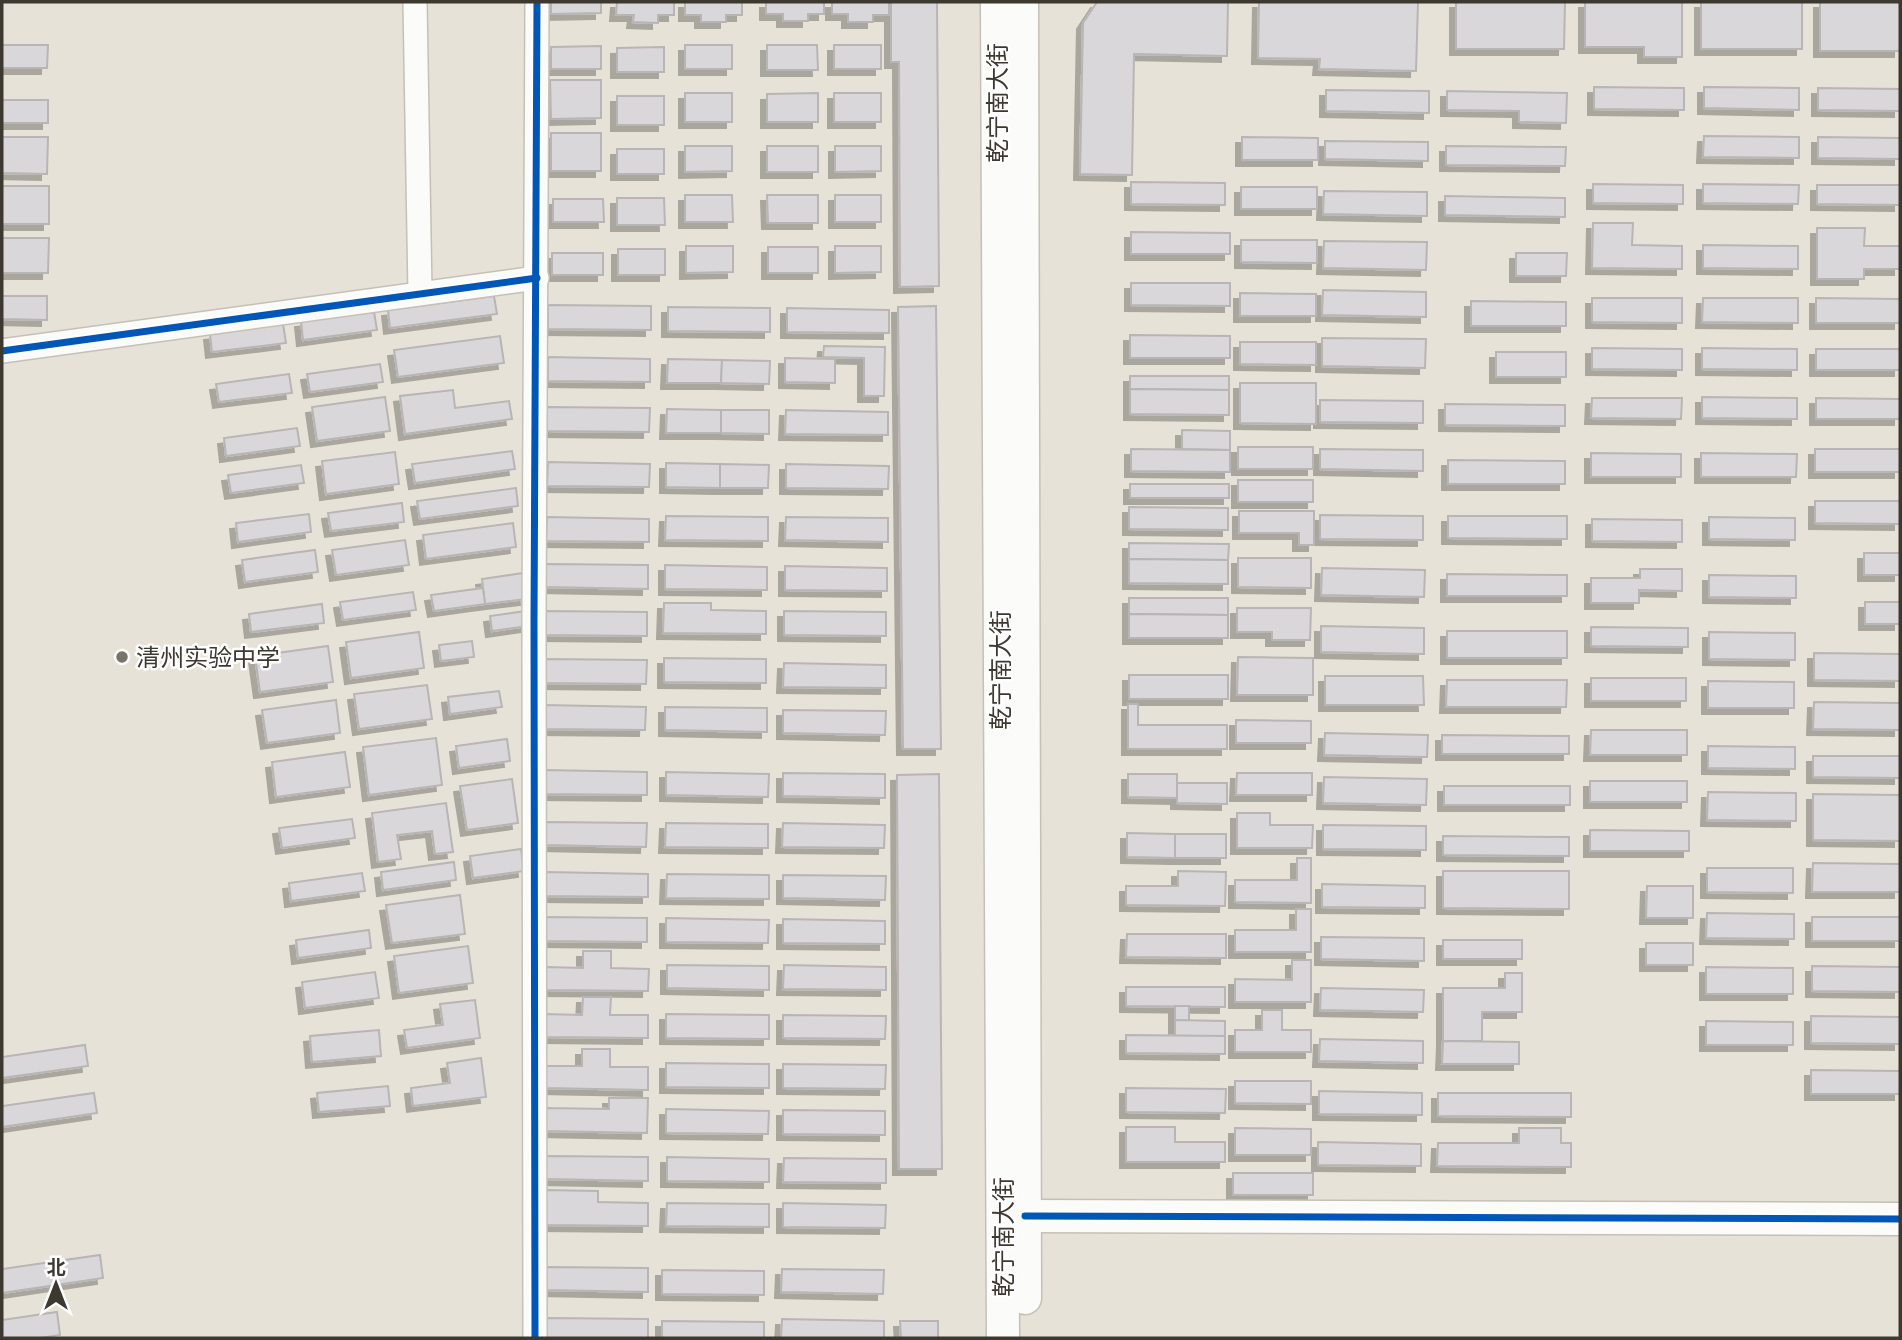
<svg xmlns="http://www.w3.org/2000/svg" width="1902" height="1340" font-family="Jost,'Noto Sans SC',sans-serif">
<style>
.building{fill:#dad7db;stroke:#b8b5b4;stroke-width:2;filter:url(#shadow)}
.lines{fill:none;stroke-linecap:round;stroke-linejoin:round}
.street-casing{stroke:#c5c0b7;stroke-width:26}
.secondary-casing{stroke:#c5c0b7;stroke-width:35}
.street{stroke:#fbfbf9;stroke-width:23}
.secondary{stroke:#fbfbf9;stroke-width:32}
.cycleway-casing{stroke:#fff;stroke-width:11}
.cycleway{stroke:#0057b8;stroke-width:7}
.poi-dot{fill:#78746b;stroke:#fff;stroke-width:2.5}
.labels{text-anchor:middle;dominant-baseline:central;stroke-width:5;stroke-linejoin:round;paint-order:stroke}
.street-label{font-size:24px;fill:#3d3931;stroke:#fff}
.poi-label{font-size:24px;fill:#3d3931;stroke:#fff;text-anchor:start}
</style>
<defs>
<filter id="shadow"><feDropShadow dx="-6" dy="6" stdDeviation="0" flood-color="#0004"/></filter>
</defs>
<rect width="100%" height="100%" fill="#e7e2d7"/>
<g class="building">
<polygon points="551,2 601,2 601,13 551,14"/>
<polygon points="617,2 674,2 674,15 658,15 658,23 633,22 634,15 616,15"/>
<polygon points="685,2 742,2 742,15 726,15 726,22 701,22 701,15 685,15"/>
<polygon points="766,2 824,2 824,14 808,14 808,21 783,21 783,14 766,14"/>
<polygon points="832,2 889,2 889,15 873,15 873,22 848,22 848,14 832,14"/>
<polygon points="891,2 937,2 939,286 900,287 899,62 891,62"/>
<polygon points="1097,2 1228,2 1227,56 1134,54 1132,175 1080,174 1083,23"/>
<polygon points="1259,2 1418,2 1416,71 1319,69 1320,59 1258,58"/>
<polygon points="1456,2 1565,2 1564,49 1456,49"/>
<polygon points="1585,2 1682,2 1682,57 1644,57 1644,47 1585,47"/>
<rect x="1701" y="2" width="101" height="47"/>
<rect x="1820" y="2" width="80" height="49"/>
<polygon points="2,45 48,45 47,68 2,68"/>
<rect x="685" y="45" width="47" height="24"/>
<polygon points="767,45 817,45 818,70 767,70"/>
<rect x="834" y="45" width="47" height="24"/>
<polygon points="601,46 601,69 551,69 551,47"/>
<polygon points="664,47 664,72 617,72 617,48"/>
<polygon points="550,80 601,80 601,118 551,119"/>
<polygon points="1594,87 1684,88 1684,110 1594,109"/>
<polygon points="1704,87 1799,88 1799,110 1704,108"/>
<polygon points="1818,88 1900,89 1900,111 1818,110"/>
<polygon points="1326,90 1429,91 1429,113 1326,111"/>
<polygon points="1447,91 1567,93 1566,123 1519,122 1519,111 1447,110"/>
<rect x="685" y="93" width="47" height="29"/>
<polygon points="818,93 818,122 767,122 767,94"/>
<rect x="834" y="93" width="47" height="29"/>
<rect x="617" y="96" width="47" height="29"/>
<rect x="2" y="100" width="46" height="23"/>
<rect x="551" y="133" width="50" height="38"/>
<polygon points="1704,136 1799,137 1799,158 1703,157"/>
<polygon points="2,137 48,137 47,174 2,173"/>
<polygon points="1242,137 1318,138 1318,160 1242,160"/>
<polygon points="1818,137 1900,138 1900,159 1818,158"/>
<polygon points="1325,141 1428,142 1428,161 1325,159"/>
<polygon points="685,146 732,146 732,171 685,172"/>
<rect x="767" y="146" width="51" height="26"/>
<polygon points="835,146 881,146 881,171 835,172"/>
<polygon points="1446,146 1566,147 1565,166 1446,165"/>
<rect x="617" y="149" width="47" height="25"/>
<polygon points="1131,182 1225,183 1225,205 1131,204"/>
<polygon points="1593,184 1683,185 1683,204 1593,203"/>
<polygon points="1703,184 1799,185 1798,204 1703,203"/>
<polygon points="1817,185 1900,185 1900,205 1817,204"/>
<rect x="2" y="186" width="47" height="38"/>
<rect x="1241" y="187" width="76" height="22"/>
<polygon points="1324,191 1427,192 1427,216 1323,214"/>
<polygon points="685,195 732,195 733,222 685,222"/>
<polygon points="767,195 818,195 818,223 768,223"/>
<rect x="835" y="195" width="46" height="27"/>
<polygon points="1445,196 1565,198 1565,217 1445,215"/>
<polygon points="617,198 664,198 665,225 617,225"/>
<polygon points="553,199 603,199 604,222 553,222"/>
<polygon points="1593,223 1633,223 1632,245 1682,246 1682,269 1592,268"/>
<polygon points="1817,228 1865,228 1864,246 1900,246 1900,269 1864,269 1864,279 1817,279"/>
<polygon points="1131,232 1230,233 1230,254 1131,254"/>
<polygon points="2,238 49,238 48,273 2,273"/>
<polygon points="1241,240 1317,240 1317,263 1241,262"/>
<polygon points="1324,241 1427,242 1426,270 1323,268"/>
<polygon points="1703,245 1798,246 1798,269 1703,268"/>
<polygon points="686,246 733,246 733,272 686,273"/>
<polygon points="835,246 881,246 881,272 835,273"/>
<rect x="768" y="247" width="50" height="26"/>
<rect x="618" y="249" width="47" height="26"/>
<rect x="552" y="253" width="51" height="22"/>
<polygon points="1516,253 1567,253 1566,276 1516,276"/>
<polygon points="1131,283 1230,283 1230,306 1131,305"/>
<polygon points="1323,290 1426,292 1426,317 1322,315"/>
<polygon points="1240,293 1316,294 1316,316 1240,316"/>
<polygon points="2,296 47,296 47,320 2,319"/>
<polygon points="494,296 497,314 390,328 388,310"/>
<polygon points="1592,298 1682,298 1682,323 1592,322"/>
<polygon points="1703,298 1798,298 1798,323 1702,322"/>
<polygon points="1816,298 1900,299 1900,323 1816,323"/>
<polygon points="1471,301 1566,302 1566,326 1471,326"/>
<polygon points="548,305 651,306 651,330 548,329"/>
<polygon points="936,306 941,749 903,749 898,307"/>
<polygon points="668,307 770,308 770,332 668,331"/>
<polygon points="787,308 889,310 889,333 787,332"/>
<polygon points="374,312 377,330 303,340 301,321"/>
<polygon points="283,324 286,343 212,352 210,334"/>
<polygon points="1130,335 1230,336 1230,358 1130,358"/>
<polygon points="500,336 504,363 398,377 394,350"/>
<polygon points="1322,338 1426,339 1425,368 1322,366"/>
<polygon points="1240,342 1316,342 1316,365 1240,364"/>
<polygon points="824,346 885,347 884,396 864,396 864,358 823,357"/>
<polygon points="1592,348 1682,349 1682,370 1592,369"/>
<polygon points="1702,348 1797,349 1797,370 1702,369"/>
<rect x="1816" y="349" width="84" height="21"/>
<rect x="1496" y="352" width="70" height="25"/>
<polygon points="548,357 650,359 650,382 548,381"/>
<polygon points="785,358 835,359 835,383 785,382"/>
<polygon points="668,359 722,360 721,383 667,383"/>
<polygon points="722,360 770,361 769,384 721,383"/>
<polygon points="380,364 383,382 310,392 307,374"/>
<polygon points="289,374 292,393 219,402 216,384"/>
<polygon points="1130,376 1229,376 1229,390 1130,389"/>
<polygon points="1240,383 1316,383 1316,424 1240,423"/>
<polygon points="1130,389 1229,390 1229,415 1130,414"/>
<polygon points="453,390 455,408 509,401 512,419 405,434 400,396"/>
<polygon points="385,397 390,431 317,441 312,407"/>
<polygon points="1702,397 1797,398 1797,419 1702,418"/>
<polygon points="1592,398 1682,398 1681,419 1591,418"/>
<polygon points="1816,398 1900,399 1900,419 1816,419"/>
<polygon points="1320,400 1423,401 1423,423 1320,422"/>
<polygon points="1445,404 1565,405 1565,426 1445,425"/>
<polygon points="547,407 650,408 649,432 547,431"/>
<polygon points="667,409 721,410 721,433 666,433"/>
<polygon points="721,410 769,410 769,434 721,433"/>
<polygon points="786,410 888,412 888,435 785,434"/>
<polygon points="297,428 300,446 226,456 224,438"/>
<polygon points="1182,430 1230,431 1230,450 1182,449"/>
<rect x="1238" y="447" width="75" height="22"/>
<polygon points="1131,449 1230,450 1230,472 1131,471"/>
<polygon points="1320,449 1423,450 1423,471 1320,469"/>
<rect x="1815" y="449" width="85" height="23"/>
<polygon points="512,451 515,469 415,483 412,464"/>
<polygon points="395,452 399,484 326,494 322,461"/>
<polygon points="1591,453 1681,454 1681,477 1591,477"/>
<polygon points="1701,453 1797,454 1796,477 1701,477"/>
<polygon points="1448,460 1565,461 1565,484 1448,484"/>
<polygon points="548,462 650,464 649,487 547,486"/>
<polygon points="666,463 720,464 720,488 666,487"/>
<polygon points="720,464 769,465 768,488 720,488"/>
<polygon points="786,464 889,466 888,489 786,488"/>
<polygon points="301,465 304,483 231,493 228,475"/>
<rect x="1238" y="480" width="75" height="22"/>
<rect x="1130" y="484" width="99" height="14"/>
<polygon points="516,488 518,506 420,519 417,501"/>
<polygon points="1815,501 1900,501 1900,524 1815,523"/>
<polygon points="402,503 404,522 331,531 328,513"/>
<polygon points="1129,507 1228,508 1228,530 1129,529"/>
<polygon points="1239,511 1314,511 1314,545 1299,545 1299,533 1239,533"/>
<polygon points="309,514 311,532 238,542 236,523"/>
<polygon points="1320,515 1423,516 1423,540 1320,539"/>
<polygon points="666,516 768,517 768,541 665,540"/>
<polygon points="1448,516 1567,516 1567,539 1448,538"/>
<polygon points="547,517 649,519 649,542 546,541"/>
<polygon points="786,517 888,518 888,542 785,540"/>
<polygon points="1709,517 1795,518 1795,540 1709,539"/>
<polygon points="1592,519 1682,520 1682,542 1592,541"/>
<polygon points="513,523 516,547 426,559 423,535"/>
<polygon points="405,540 409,565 336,575 332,550"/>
<polygon points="1129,543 1229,544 1228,560 1129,559"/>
<polygon points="315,550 318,572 245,582 242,560"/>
<rect x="1864" y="553" width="36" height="22"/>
<polygon points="1238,558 1311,558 1311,588 1238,587"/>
<polygon points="1129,559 1228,560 1228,584 1129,583"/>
<polygon points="546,564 648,565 648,589 546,587"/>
<polygon points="665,565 767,567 767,590 665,589"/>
<polygon points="785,566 887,568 887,591 785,590"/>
<polygon points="1322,568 1425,570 1424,597 1321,595"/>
<polygon points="1640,569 1682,569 1682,591 1639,590 1639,603 1591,603 1591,578 1640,578"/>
<polygon points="523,573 526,599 485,604 482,579"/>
<polygon points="1447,574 1567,575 1567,596 1447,596"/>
<polygon points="1709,575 1796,576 1796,598 1709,597"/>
<polygon points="483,588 485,604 434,611 431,595"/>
<polygon points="413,592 416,610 343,620 340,602"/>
<polygon points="1129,598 1228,598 1228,615 1129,614"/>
<rect x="1865" y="602" width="35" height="22"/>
<polygon points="664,603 711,603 711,610 766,611 766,634 663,633"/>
<polygon points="322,604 324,623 251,632 249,614"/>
<polygon points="1237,608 1311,608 1310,640 1272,640 1272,632 1237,632"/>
<polygon points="526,611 528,626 492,631 490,616"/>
<polygon points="545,611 647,612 647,636 545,635"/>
<polygon points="784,611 886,612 886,636 784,635"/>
<polygon points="1129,614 1228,615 1228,638 1129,638"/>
<polygon points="1321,626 1424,628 1424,654 1321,652"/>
<polygon points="1591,627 1688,628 1688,647 1591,646"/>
<rect x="1447" y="631" width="120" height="27"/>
<polygon points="419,632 424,668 351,678 346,642"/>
<polygon points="1709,632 1795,633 1795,660 1709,659"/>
<polygon points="472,641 474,657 441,661 439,645"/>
<polygon points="328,646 333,682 260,692 255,656"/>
<polygon points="1814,653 1900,654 1900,681 1814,680"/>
<polygon points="1238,657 1313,658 1313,695 1237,695"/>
<polygon points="664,658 766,659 766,683 664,682"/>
<polygon points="544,659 647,660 646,684 544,683"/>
<polygon points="784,663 886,665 886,688 783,687"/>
<rect x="1129" y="675" width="99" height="24"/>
<polygon points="1325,676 1423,676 1424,705 1325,705"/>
<rect x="1591" y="678" width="95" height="23"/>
<polygon points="1447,680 1567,680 1566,707 1446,707"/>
<polygon points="1708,681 1794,682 1794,708 1708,708"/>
<polygon points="427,685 432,719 359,729 354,694"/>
<polygon points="499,691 502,707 450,714 448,697"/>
<polygon points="336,700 340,733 267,743 262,710"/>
<polygon points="1814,702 1900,703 1900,730 1813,729"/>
<polygon points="1128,704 1138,704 1138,725 1227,725 1227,749 1128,749"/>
<polygon points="543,705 646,707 645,730 543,729"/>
<polygon points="665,707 767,708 767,732 665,730"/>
<polygon points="783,710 886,711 885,735 783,733"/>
<polygon points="1236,720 1311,721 1311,743 1236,743"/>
<polygon points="1591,730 1687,730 1687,755 1590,755"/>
<polygon points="1325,733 1428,735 1427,757 1324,755"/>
<polygon points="1442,735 1569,736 1569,754 1442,754"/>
<polygon points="436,738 442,785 369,795 363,747"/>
<polygon points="507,739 510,761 459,768 456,746"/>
<polygon points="1708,746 1795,747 1795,769 1708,768"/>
<polygon points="345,752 350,787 276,797 272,762"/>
<polygon points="1813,756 1900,756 1900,778 1813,777"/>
<polygon points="545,770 647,772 647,795 545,794"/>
<polygon points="666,772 769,774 768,797 666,795"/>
<polygon points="783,773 885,774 885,798 783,796"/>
<polygon points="1237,773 1312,773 1312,795 1236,795"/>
<polygon points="939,774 942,1169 899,1169 897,775"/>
<polygon points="1128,774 1177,774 1177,798 1128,797"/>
<polygon points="1324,777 1427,779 1426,805 1323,803"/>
<polygon points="512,779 518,823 467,830 460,786"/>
<rect x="1590" y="781" width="97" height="21"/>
<polygon points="1177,783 1227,783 1227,804 1177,803"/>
<rect x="1444" y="786" width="126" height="19"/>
<polygon points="1708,792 1796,793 1796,821 1707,820"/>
<polygon points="1813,794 1900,795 1900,841 1813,840"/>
<polygon points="446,803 453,852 435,854 432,831 397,835 401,859 378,862 372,813"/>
<polygon points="1237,813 1270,813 1270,825 1313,825 1312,848 1237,848"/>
<polygon points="352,819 355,838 282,848 279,828"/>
<polygon points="545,822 647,823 646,847 544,845"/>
<polygon points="666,823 768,824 768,848 665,847"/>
<polygon points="783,823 885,825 884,848 782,847"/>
<polygon points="1323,825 1426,826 1426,850 1323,849"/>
<polygon points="1590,830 1689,831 1689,851 1590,851"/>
<polygon points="1127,833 1175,834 1175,858 1127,857"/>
<rect x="1175" y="834" width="51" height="24"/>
<polygon points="1443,836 1569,837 1569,856 1443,855"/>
<polygon points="521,849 524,871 473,878 470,856"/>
<polygon points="1297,858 1311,858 1311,903 1235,902 1235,880 1297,880"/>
<polygon points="454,862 456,880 383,890 381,872"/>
<polygon points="1813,863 1900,864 1900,892 1812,892"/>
<polygon points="1707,868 1793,868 1793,893 1707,892"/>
<polygon points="1178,871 1226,872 1225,906 1126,905 1126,886 1178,886"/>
<polygon points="1443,871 1569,871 1569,909 1443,908"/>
<polygon points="546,872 648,874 648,897 545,896"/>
<polygon points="362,873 365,891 291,901 289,883"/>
<polygon points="667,874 769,875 769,899 666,898"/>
<polygon points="783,875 886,876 885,900 783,898"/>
<polygon points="1322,884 1425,886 1425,908 1322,907"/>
<polygon points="1647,886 1693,886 1693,918 1646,918"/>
<polygon points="460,895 465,934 392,943 386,905"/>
<polygon points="1296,909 1311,909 1311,952 1235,952 1235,930 1296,930"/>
<polygon points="1707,913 1794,914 1794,939 1706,938"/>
<polygon points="545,917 647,918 647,942 545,941"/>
<rect x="1812" y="917" width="88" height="24"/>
<polygon points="666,918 769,920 768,943 666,942"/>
<polygon points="783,919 885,921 885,944 783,943"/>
<polygon points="369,930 371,948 298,958 296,940"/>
<polygon points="1127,934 1226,934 1226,958 1126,957"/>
<polygon points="1321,937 1424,938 1424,961 1321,959"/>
<rect x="1443" y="940" width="79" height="19"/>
<rect x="1646" y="943" width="47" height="22"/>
<polygon points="468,946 473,983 399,993 394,956"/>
<polygon points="583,951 611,951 611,968 649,969 648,991 546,990 546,967 583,968"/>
<polygon points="1292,960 1311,960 1311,1002 1235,1002 1235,979 1292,980"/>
<polygon points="667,965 769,966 769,990 667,988"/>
<polygon points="784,965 886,967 886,990 783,989"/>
<polygon points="1812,966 1900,967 1900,992 1812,991"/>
<polygon points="1706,967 1793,968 1793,994 1706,994"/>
<polygon points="375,972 379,998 305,1008 302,982"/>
<polygon points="1505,973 1522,973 1522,1012 1482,1012 1482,1041 1443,1041 1443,988 1505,988"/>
<polygon points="1126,987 1225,987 1225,1007 1126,1006"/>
<polygon points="1321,988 1424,990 1423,1012 1320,1010"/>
<polygon points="583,997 611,997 610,1015 648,1015 648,1038 546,1037 546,1014 582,1015"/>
<polygon points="475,1000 480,1038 407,1048 404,1030 443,1025 440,1004"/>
<polygon points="1175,1006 1189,1006 1189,1021 1175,1020"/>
<polygon points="1262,1010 1282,1010 1282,1030 1311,1030 1311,1052 1235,1052 1235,1030 1262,1030"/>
<polygon points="666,1014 769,1015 769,1039 666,1038"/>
<polygon points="783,1015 886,1016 885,1039 783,1038"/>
<polygon points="1811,1016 1900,1017 1900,1044 1811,1043"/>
<polygon points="1175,1020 1225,1021 1225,1036 1175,1036"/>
<polygon points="1706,1021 1793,1022 1793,1045 1706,1045"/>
<polygon points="379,1030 381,1056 312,1062 310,1036"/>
<polygon points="1126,1035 1225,1036 1225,1054 1126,1053"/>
<polygon points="1320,1039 1423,1041 1423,1063 1319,1061"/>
<polygon points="1443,1041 1519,1042 1519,1064 1442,1064"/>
<polygon points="85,1045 88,1066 2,1078 2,1057"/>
<polygon points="582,1049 610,1049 610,1067 648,1067 648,1090 545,1088 546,1066 582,1066"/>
<polygon points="481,1058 486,1097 413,1106 411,1088 450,1083 447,1063"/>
<polygon points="666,1063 769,1064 769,1088 666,1087"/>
<polygon points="783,1064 886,1065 885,1089 783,1088"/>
<polygon points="1811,1070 1900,1071 1900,1094 1811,1094"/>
<polygon points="1235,1081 1311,1081 1311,1104 1235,1103"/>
<polygon points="388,1086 390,1106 319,1112 317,1093"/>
<polygon points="1126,1088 1226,1089 1225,1113 1126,1112"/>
<polygon points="1319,1091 1422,1093 1422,1115 1319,1114"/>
<polygon points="94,1093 97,1113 2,1127 2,1106"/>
<polygon points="1438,1093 1571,1093 1571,1117 1438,1116"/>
<polygon points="609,1098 648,1098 647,1133 545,1131 545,1108 609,1109"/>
<polygon points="666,1109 769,1111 768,1134 666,1133"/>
<polygon points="783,1110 885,1111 885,1135 783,1134"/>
<polygon points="1126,1127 1175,1127 1175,1142 1225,1142 1225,1162 1126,1162"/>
<polygon points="1235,1128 1311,1129 1311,1155 1235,1155"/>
<polygon points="1519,1128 1561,1128 1561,1143 1571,1143 1571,1167 1437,1166 1438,1143 1519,1143"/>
<polygon points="1318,1142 1421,1144 1421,1166 1318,1165"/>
<polygon points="546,1156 648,1157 648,1181 546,1179"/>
<polygon points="667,1157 769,1159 769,1182 667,1181"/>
<polygon points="784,1158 886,1159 886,1183 783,1182"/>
<rect x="1233" y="1173" width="80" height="22"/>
<polygon points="546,1190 598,1191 598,1202 648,1203 648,1226 545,1225"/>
<polygon points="667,1203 769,1204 769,1227 666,1226"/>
<polygon points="783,1203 886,1205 885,1228 783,1227"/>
<polygon points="100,1255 103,1278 2,1293 2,1269"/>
<polygon points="546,1267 648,1268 648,1292 545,1290"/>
<polygon points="782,1269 884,1270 883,1294 781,1292"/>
<polygon points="662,1270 764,1271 764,1295 662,1294"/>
<polygon points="57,1312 60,1335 40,1338 2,1338 2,1320"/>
<polygon points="546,1318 648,1319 648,1338 545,1338"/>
<polygon points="782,1319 884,1321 884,1338 781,1338"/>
<polygon points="662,1321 764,1322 764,1338 662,1338"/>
<polygon points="900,1321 938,1321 938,1338 901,1338"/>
</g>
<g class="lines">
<g class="street-casing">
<g id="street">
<polyline points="415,2 420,293"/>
<polyline points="2,351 537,278"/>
<polyline points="535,1338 534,620 537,2"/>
</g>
</g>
<g class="secondary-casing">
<g id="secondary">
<polyline points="997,2 1003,1338"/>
<polyline points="1022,2 1025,1298"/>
<polyline points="1025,1216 1900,1219"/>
</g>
</g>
<use href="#street" class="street"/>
<use href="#secondary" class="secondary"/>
<g class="cycleway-casing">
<g id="cycleway">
<polyline points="2,351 537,278"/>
<polyline points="1025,1216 1900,1219"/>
<polyline points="535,1338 534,620 537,2"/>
</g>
</g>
<use href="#cycleway" class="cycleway"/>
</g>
<circle class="poi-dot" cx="122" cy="657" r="7"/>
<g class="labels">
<g class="street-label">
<text transform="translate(997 103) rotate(-90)">乾宁南大街</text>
<text transform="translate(1000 670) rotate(-90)">乾宁南大街</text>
<text transform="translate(1003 1237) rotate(-90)">乾宁南大街</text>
</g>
<g class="poi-label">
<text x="136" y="657">清州实验中学</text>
</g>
</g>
<rect width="1902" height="1340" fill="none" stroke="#3d3931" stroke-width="7"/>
<g transform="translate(56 1284)" stroke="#ffffff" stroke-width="5" paint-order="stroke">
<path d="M0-5L12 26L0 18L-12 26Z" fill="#3d3931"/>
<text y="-10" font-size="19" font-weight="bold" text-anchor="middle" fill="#3d3931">北</text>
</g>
</svg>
